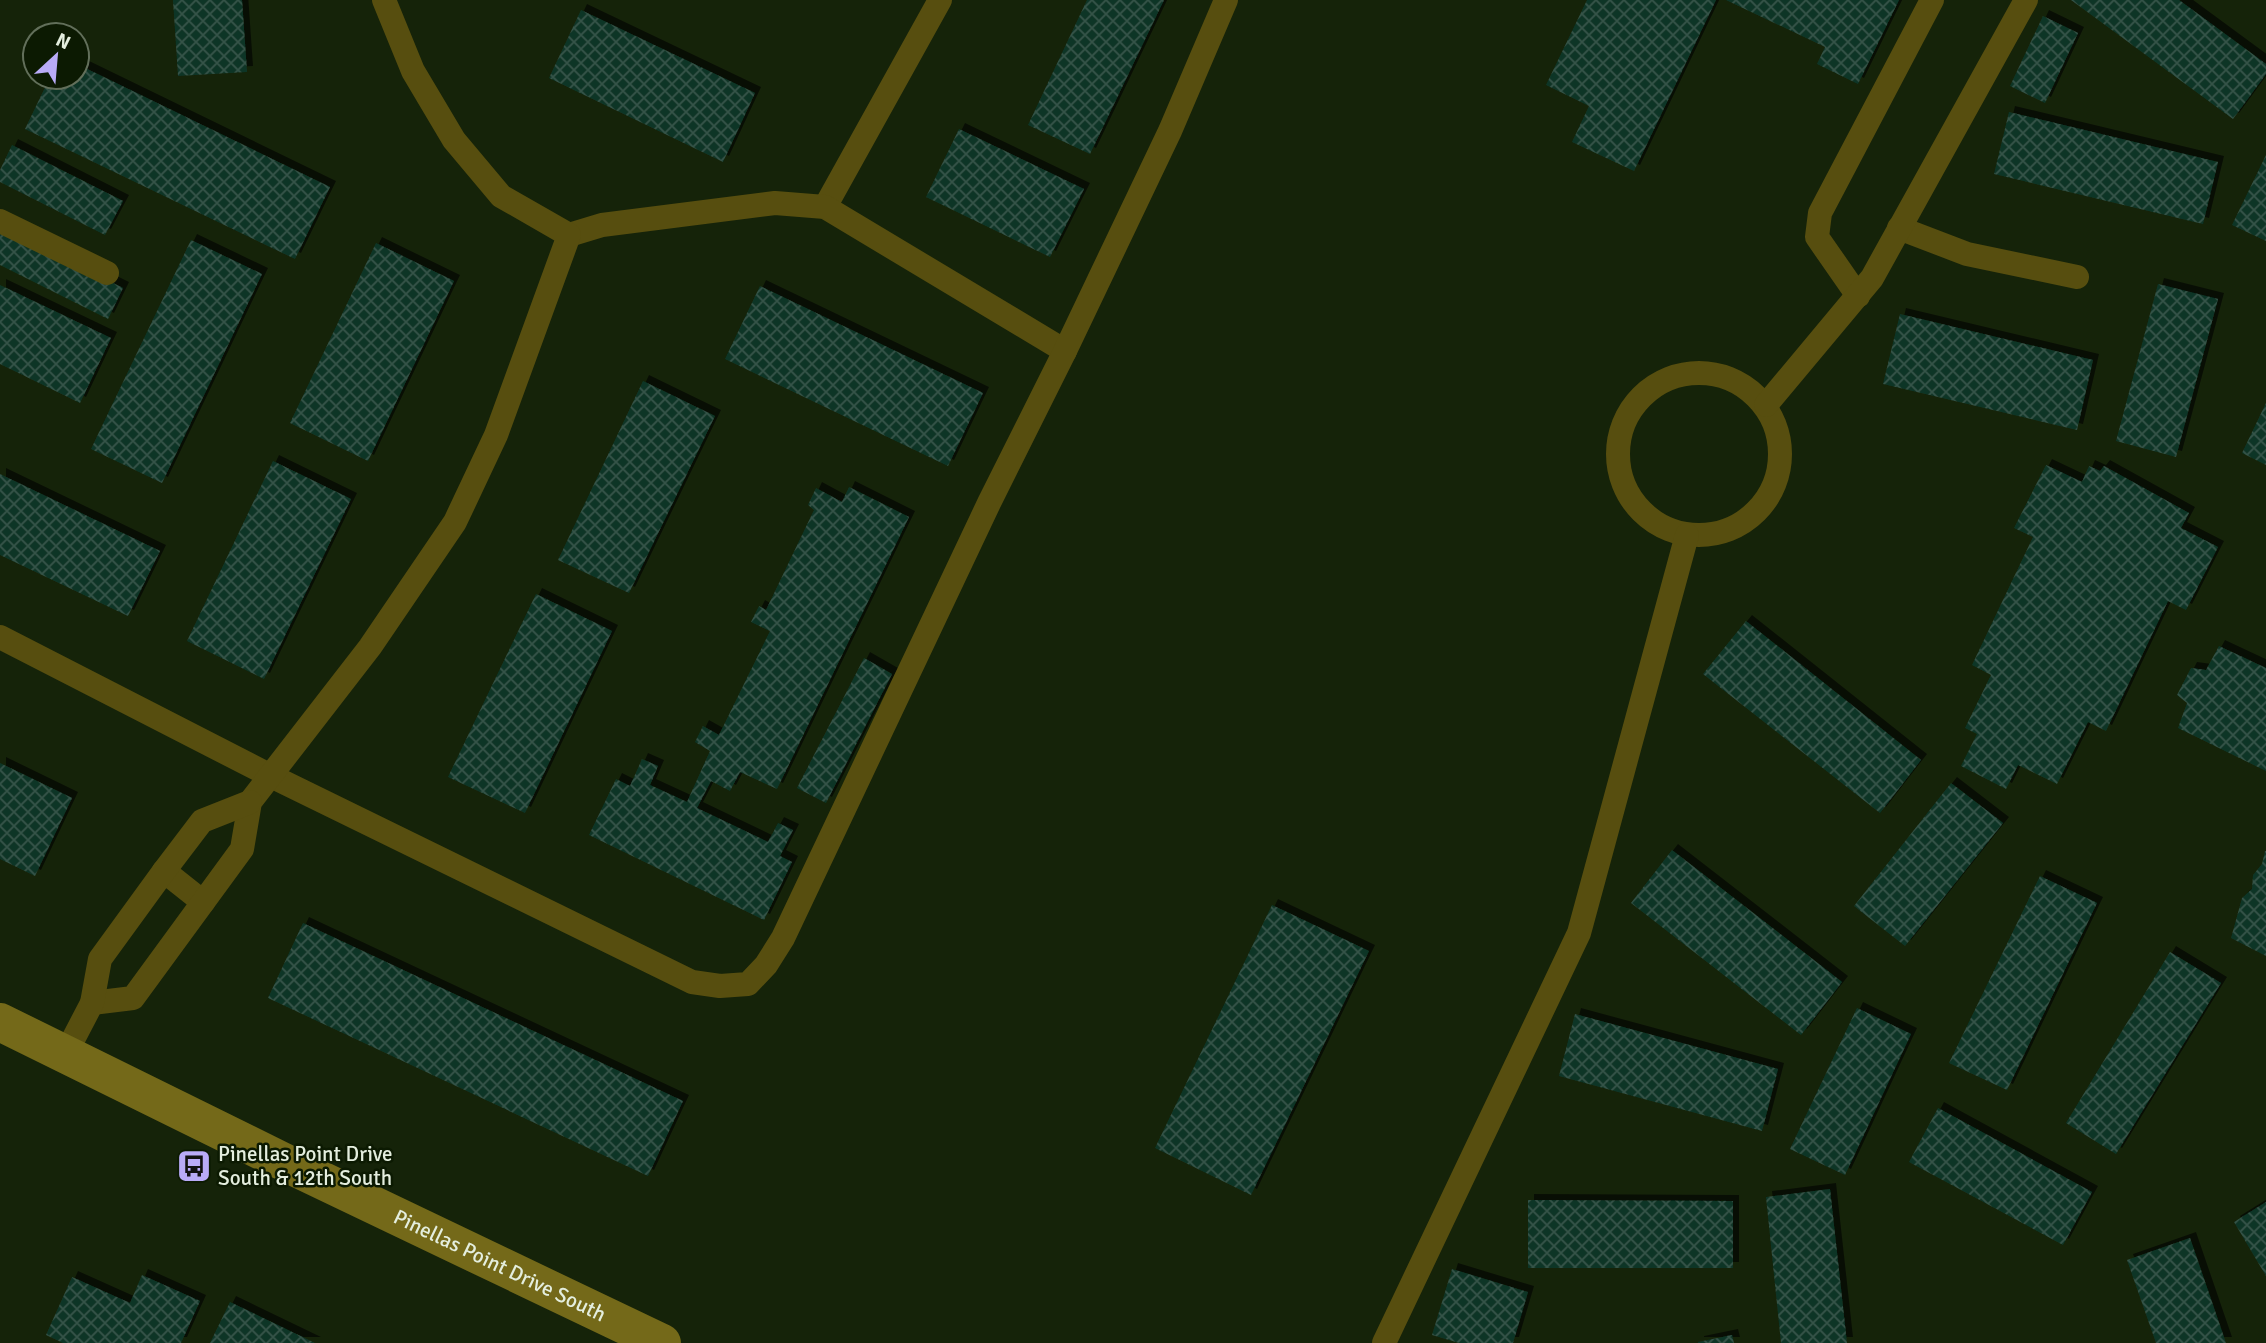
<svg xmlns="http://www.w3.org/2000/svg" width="2266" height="1343" font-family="Signika,sans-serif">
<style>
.building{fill:url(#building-cross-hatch);filter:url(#shadow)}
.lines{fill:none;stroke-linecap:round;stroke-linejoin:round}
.lane{stroke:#574e0f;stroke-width:24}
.secondary{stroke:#746919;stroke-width:38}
.labels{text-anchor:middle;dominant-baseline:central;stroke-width:5;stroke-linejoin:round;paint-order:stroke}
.poi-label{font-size:21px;fill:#e4eede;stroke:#0c1a02;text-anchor:start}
.street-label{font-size:21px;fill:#e4eede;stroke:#0c1a02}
</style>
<defs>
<pattern id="building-cross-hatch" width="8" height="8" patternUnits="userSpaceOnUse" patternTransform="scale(1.75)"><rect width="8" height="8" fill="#113628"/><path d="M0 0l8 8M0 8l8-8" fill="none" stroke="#345347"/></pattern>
<filter id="shadow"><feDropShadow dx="6" dy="-6" stdDeviation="0" flood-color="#0009"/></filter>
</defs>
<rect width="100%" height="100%" fill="#152309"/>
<g class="building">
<polygon points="173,0 242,0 247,72 178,76"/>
<polygon points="1087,0 1164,0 1090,154 1028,125"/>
<polygon points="1587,0 1716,0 1634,171 1572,142 1589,106 1546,85"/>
<polygon points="1726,0 1899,0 1858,84 1817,64 1825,47"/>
<polygon points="2071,0 2179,0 2266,64 2266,74 2233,119"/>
<polygon points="581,10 755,93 723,162 549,78"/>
<polygon points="2043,16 2078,33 2045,103 2010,86"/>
<polygon points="77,64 330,187 295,259 25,129 50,77 77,77"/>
<polygon points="2009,112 2218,162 2203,224 1994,174"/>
<polygon points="959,129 1084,189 1050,257 926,197"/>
<polygon points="12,145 123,201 105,235 0,182 0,170"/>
<polygon points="2266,155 2266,241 2232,225"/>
<polygon points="0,227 123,288 108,319 0,265"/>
<polygon points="191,240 262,274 162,483 91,449"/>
<polygon points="376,243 454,281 368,461 290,423"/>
<polygon points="2158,284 2218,299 2176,457 2116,441"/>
<polygon points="0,285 111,338 80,403 0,364"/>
<polygon points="760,286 983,393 948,466 725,359"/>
<polygon points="1900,314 2093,360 2077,430 1883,384"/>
<polygon points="643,381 715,416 629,593 558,560"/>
<polygon points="2266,403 2266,465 2242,453"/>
<polygon points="273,461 351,499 264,679 187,641"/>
<polygon points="2046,465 2082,482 2089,466 2100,471 2104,466 2189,513 2181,528 2218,547 2186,610 2168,601 2106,731 2088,722 2057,784 2018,765 2006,789 1961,766 1977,734 1965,728 1991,675 1972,665 2033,537 2014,528"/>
<polygon points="0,474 160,551 128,616 0,555"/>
<polygon points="849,487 909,517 777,789 740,772 730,791 711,781 697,808 768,842 778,823 793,830 780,856 792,862 764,920 589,835 616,779 630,786 642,759 658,766 650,785 687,802 710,751 695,742 703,726 719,735 770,631 751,622 759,606 766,610 814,510 808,505 816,488 842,502"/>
<polygon points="536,594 612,631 525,813 448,777"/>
<polygon points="1746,621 1921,760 1880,813 1703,674"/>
<polygon points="2219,646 2266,668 2266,771 2178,728 2187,703 2177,695 2191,668 2206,670"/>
<polygon points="864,658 892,674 826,803 797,788"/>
<polygon points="0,763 72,798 35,876 0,859"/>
<polygon points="1951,783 2003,823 1905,946 1854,906"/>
<polygon points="1672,850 1842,982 1801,1035 1631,903"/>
<polygon points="2265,851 2266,851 2266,956 2231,938 2242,898 2252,889 2253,875 2262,864"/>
<polygon points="2040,876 2097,903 2007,1090 1949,1063"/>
<polygon points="1272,905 1369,951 1251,1195 1155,1148"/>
<polygon points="303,923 683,1101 648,1176 268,998"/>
<polygon points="2170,952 2221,983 2116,1154 2066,1123"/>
<polygon points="1857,1008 1911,1034 1845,1175 1790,1149"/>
<polygon points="1575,1014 1778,1069 1762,1131 1559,1076"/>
<polygon points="1938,1108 2092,1192 2063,1245 1909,1162"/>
<polygon points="1830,1189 1847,1343 1781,1343 1766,1197"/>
<polygon points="1528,1200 1733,1201 1733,1268 1528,1268"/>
<polygon points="2266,1202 2266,1276 2234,1222"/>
<polygon points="2190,1238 2226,1343 2156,1343 2127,1260"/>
<polygon points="1452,1269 1528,1292 1513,1343 1459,1343 1432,1335"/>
<polygon points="142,1275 200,1301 181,1343 63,1343 46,1335 72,1277 130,1303"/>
<polygon points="230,1302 315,1343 210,1343"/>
<polygon points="1732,1335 1734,1343 1698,1343 1698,1342"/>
</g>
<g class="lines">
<g class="lane">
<polyline points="825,207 940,0"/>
<polyline points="0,221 107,273"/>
<polyline points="1899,228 1967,254 2077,277"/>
<polyline points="569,235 602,225 775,203 825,207 1065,351"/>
<polyline points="1858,296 1817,237 1820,213 1932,0"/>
<circle cx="1699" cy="454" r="81"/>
<polyline points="1766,405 1872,278 2026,0"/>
<polyline points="0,637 269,775 692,982 720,986 748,984 766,965 783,938 989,503 1065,351 1170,131 1226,0"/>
<polyline points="164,871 203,902"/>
<polyline points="92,1003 133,998 242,849 250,802 370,647 455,522 496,435 569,235 501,196 454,140 413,71 384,0"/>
<polyline points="66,1053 92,1003 100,959 164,871 202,821 250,802"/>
<polyline points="1384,1343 1579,933 1687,535"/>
</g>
<path class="secondary" id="s1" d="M0,1022l294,145 368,176"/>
</g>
<defs>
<g id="bus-square" transform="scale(1.75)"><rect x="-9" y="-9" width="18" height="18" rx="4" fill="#b9abf7" stroke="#0c1a02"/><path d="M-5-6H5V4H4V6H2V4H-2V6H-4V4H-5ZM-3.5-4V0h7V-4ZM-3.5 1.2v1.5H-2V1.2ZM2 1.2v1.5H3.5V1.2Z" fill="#111"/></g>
</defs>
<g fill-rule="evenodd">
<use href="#bus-square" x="194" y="1166"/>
</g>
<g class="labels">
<g class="poi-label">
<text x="218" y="1154">Pinellas Point Drive<tspan x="218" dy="24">South &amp; 12th South</tspan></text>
</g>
<g class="street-label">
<text stroke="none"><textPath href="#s1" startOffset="556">Pinellas Point Drive South</textPath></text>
</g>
</g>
<g transform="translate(56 56) rotate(26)"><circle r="33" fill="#0c1a02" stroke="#626f5a" stroke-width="2"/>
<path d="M0-5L12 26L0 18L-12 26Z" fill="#b9abf7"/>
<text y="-10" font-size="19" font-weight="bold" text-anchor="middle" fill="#e4eede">N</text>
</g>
</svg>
